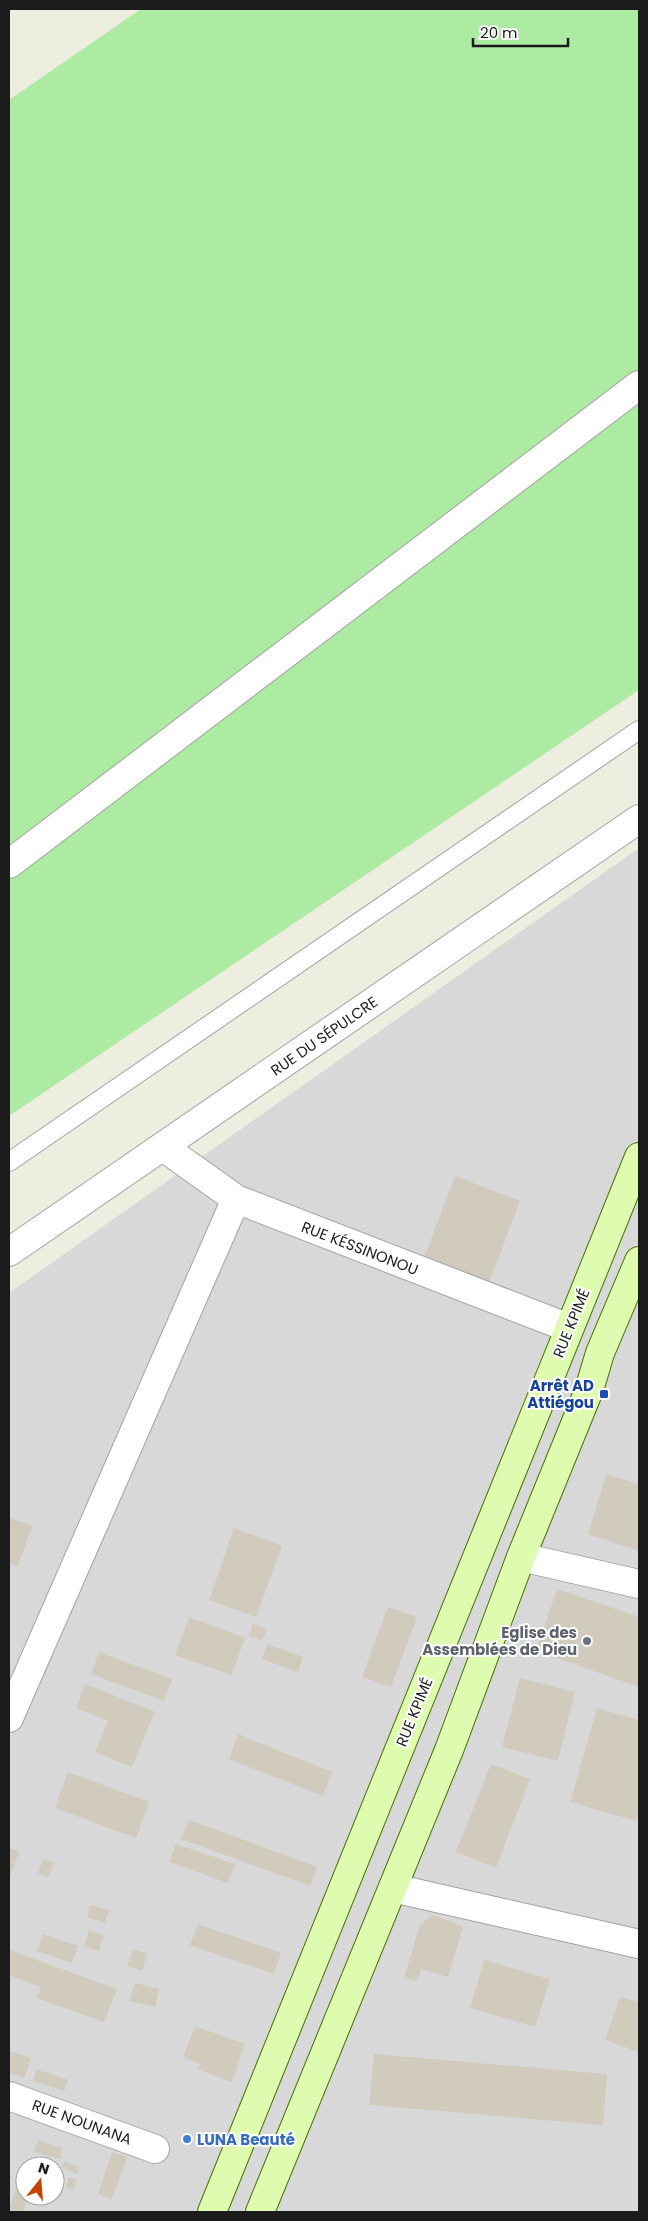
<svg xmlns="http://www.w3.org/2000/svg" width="648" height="2221" font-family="Poppins,sans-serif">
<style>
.residential{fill:#d9d8d8;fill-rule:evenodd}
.grass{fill:#adeba2}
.building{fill:#d0cbbd}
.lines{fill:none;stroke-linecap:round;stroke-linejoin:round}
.lane-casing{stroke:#a2a2a2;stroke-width:20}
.street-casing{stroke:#a2a2a2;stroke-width:30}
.secondary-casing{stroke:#407301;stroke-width:30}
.lane{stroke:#fff;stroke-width:18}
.street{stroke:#fff;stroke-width:28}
.secondary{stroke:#defbb0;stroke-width:28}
.transit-dot{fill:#1a4fb4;stroke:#fff;stroke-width:2}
.worship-dot{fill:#6b7280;stroke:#fff;stroke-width:2}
.shop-dot{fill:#3f7fe0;stroke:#fff;stroke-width:2}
.labels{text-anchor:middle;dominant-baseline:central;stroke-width:4;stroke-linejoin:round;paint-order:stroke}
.street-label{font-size:15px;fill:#1b1b1b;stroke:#fff}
.transit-label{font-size:15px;font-weight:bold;fill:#164399;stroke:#fff;text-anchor:end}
.worship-label{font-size:15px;font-weight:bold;fill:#5b616d;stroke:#fff;text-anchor:end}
.shop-label{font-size:15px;font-weight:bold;fill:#366cbe;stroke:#fff;text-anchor:start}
</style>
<rect width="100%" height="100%" fill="#edede0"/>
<path class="residential" d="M639,848v1364h-630v-919zM25,2166h30v30h-30z"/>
<polygon class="grass" points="141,9 639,9 639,690 9,1116 9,100"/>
<g class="building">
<polygon points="455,1176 520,1201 487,1288 422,1263"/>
<polygon points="606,1474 639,1484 639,1551 588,1534"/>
<polygon points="9,1518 32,1526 18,1566 9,1563"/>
<polygon points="234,1528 282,1546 256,1617 209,1600"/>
<polygon points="557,1589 639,1617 639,1687 536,1651"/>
<polygon points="388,1607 417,1617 391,1687 362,1677"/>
<polygon points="189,1617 245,1638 231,1675 175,1655"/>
<polygon points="253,1624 267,1629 262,1641 249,1635"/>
<polygon points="267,1644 303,1657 298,1672 262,1659"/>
<polygon points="99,1652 172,1679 164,1701 91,1674"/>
<polygon points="520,1678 575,1692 558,1761 502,1747"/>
<polygon points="85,1684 155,1712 132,1767 95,1752 108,1721 76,1708"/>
<polygon points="597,1708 639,1720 639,1810 636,1821 570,1802"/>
<polygon points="238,1734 332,1772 323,1796 229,1759"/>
<polygon points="491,1764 530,1779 496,1868 456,1852"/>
<polygon points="68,1772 149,1802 136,1838 55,1808"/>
<polygon points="189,1820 317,1867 310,1886 181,1839"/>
<polygon points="176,1844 235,1864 228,1883 169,1862"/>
<polygon points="9,1848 19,1852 9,1879"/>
<polygon points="43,1859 54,1863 49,1877 38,1873"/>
<polygon points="91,1905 109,1910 105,1923 87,1917"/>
<polygon points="432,1915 463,1926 448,1977 421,1969 417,1981 404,1978 420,1925"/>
<polygon points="198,1924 281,1953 274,1974 190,1945"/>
<polygon points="89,1930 104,1935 99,1951 84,1947"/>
<polygon points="43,1934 78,1946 72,1963 37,1951"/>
<polygon points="133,1949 147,1954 142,1971 127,1966"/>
<polygon points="9,1950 117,1989 104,2022 37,1998 41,1987 9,1975"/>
<polygon points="484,1960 550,1979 535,2027 470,2008"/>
<polygon points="135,1983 159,1989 155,2007 130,2001"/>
<polygon points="620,1997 639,2003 639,2052 605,2040"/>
<polygon points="195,2026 245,2044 232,2082 197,2069 200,2064 183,2057"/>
<polygon points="9,2051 31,2058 24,2078 9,2073"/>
<polygon points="374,2054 607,2074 603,2125 369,2105"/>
<polygon points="36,2069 68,2080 64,2091 33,2081"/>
<polygon points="38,2140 63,2148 60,2159 34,2152"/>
<polygon points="112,2152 127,2157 112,2199 98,2194"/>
<polygon points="64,2161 80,2167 77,2174 62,2168"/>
<polygon points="69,2177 77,2180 73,2190 66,2187"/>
<polygon points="18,2180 25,2183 25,2196 29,2196 23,2212 9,2212"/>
<polygon points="29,2196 51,2196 49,2203"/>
</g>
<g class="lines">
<g class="lane-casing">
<polyline id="lane" points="9,1162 639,730"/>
</g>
<g class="street-casing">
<g id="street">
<polyline points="9,864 639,385"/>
<polyline points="163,1147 236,1199 569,1328"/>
<polyline points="9,1252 639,819"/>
<polyline points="521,1557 639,1584"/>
<polyline points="9,1718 236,1199"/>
<polyline points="393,1888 639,1944"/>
<polyline points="9,2096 155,2149"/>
</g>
</g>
<g class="secondary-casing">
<g id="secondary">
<polyline points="212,2212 639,1157"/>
<polyline points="260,2212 449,1750 521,1557 589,1390 600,1353 639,1261"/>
</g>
</g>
<use href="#lane" class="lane"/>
<use href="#street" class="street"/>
<use href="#secondary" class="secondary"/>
</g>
<rect class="transit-dot" x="599" y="1389" width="10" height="10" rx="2.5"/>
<circle class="worship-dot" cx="587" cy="1641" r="5"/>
<circle class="shop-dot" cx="187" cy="2139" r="5"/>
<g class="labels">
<g class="street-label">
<text transform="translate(324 1036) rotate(-35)">RUE DU SÉPULCRE</text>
<text transform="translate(360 1248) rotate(21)">RUE KÉSSINONOU</text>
<text transform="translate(571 1323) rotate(-68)">RUE KPIMÉ</text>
<text transform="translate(414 1712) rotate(-68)">RUE KPIMÉ</text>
<text transform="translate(82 2122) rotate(20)">RUE NOUNANA</text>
</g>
<g class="transit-label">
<text x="594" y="1385">Arrêt AD<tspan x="594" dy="17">Attiégou</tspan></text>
</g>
<g class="worship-label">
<text x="577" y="1632">Eglise des<tspan x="577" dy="17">Assemblées de Dieu</tspan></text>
</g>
<g class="shop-label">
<text x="197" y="2139">LUNA Beauté</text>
</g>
</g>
<rect width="648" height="2221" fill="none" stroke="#1b1b1b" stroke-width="20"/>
<g transform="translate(40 2181) rotate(17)"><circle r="24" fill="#ffffff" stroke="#a4a4a4"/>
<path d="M0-4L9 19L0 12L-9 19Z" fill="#c64300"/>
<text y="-8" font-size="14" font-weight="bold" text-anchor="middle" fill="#1b1b1b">N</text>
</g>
<path d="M473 38v8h95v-8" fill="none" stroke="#1b1b1b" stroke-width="2.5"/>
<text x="480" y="38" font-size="15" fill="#1b1b1b" stroke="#ffffff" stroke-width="4" paint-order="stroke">20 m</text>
</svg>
